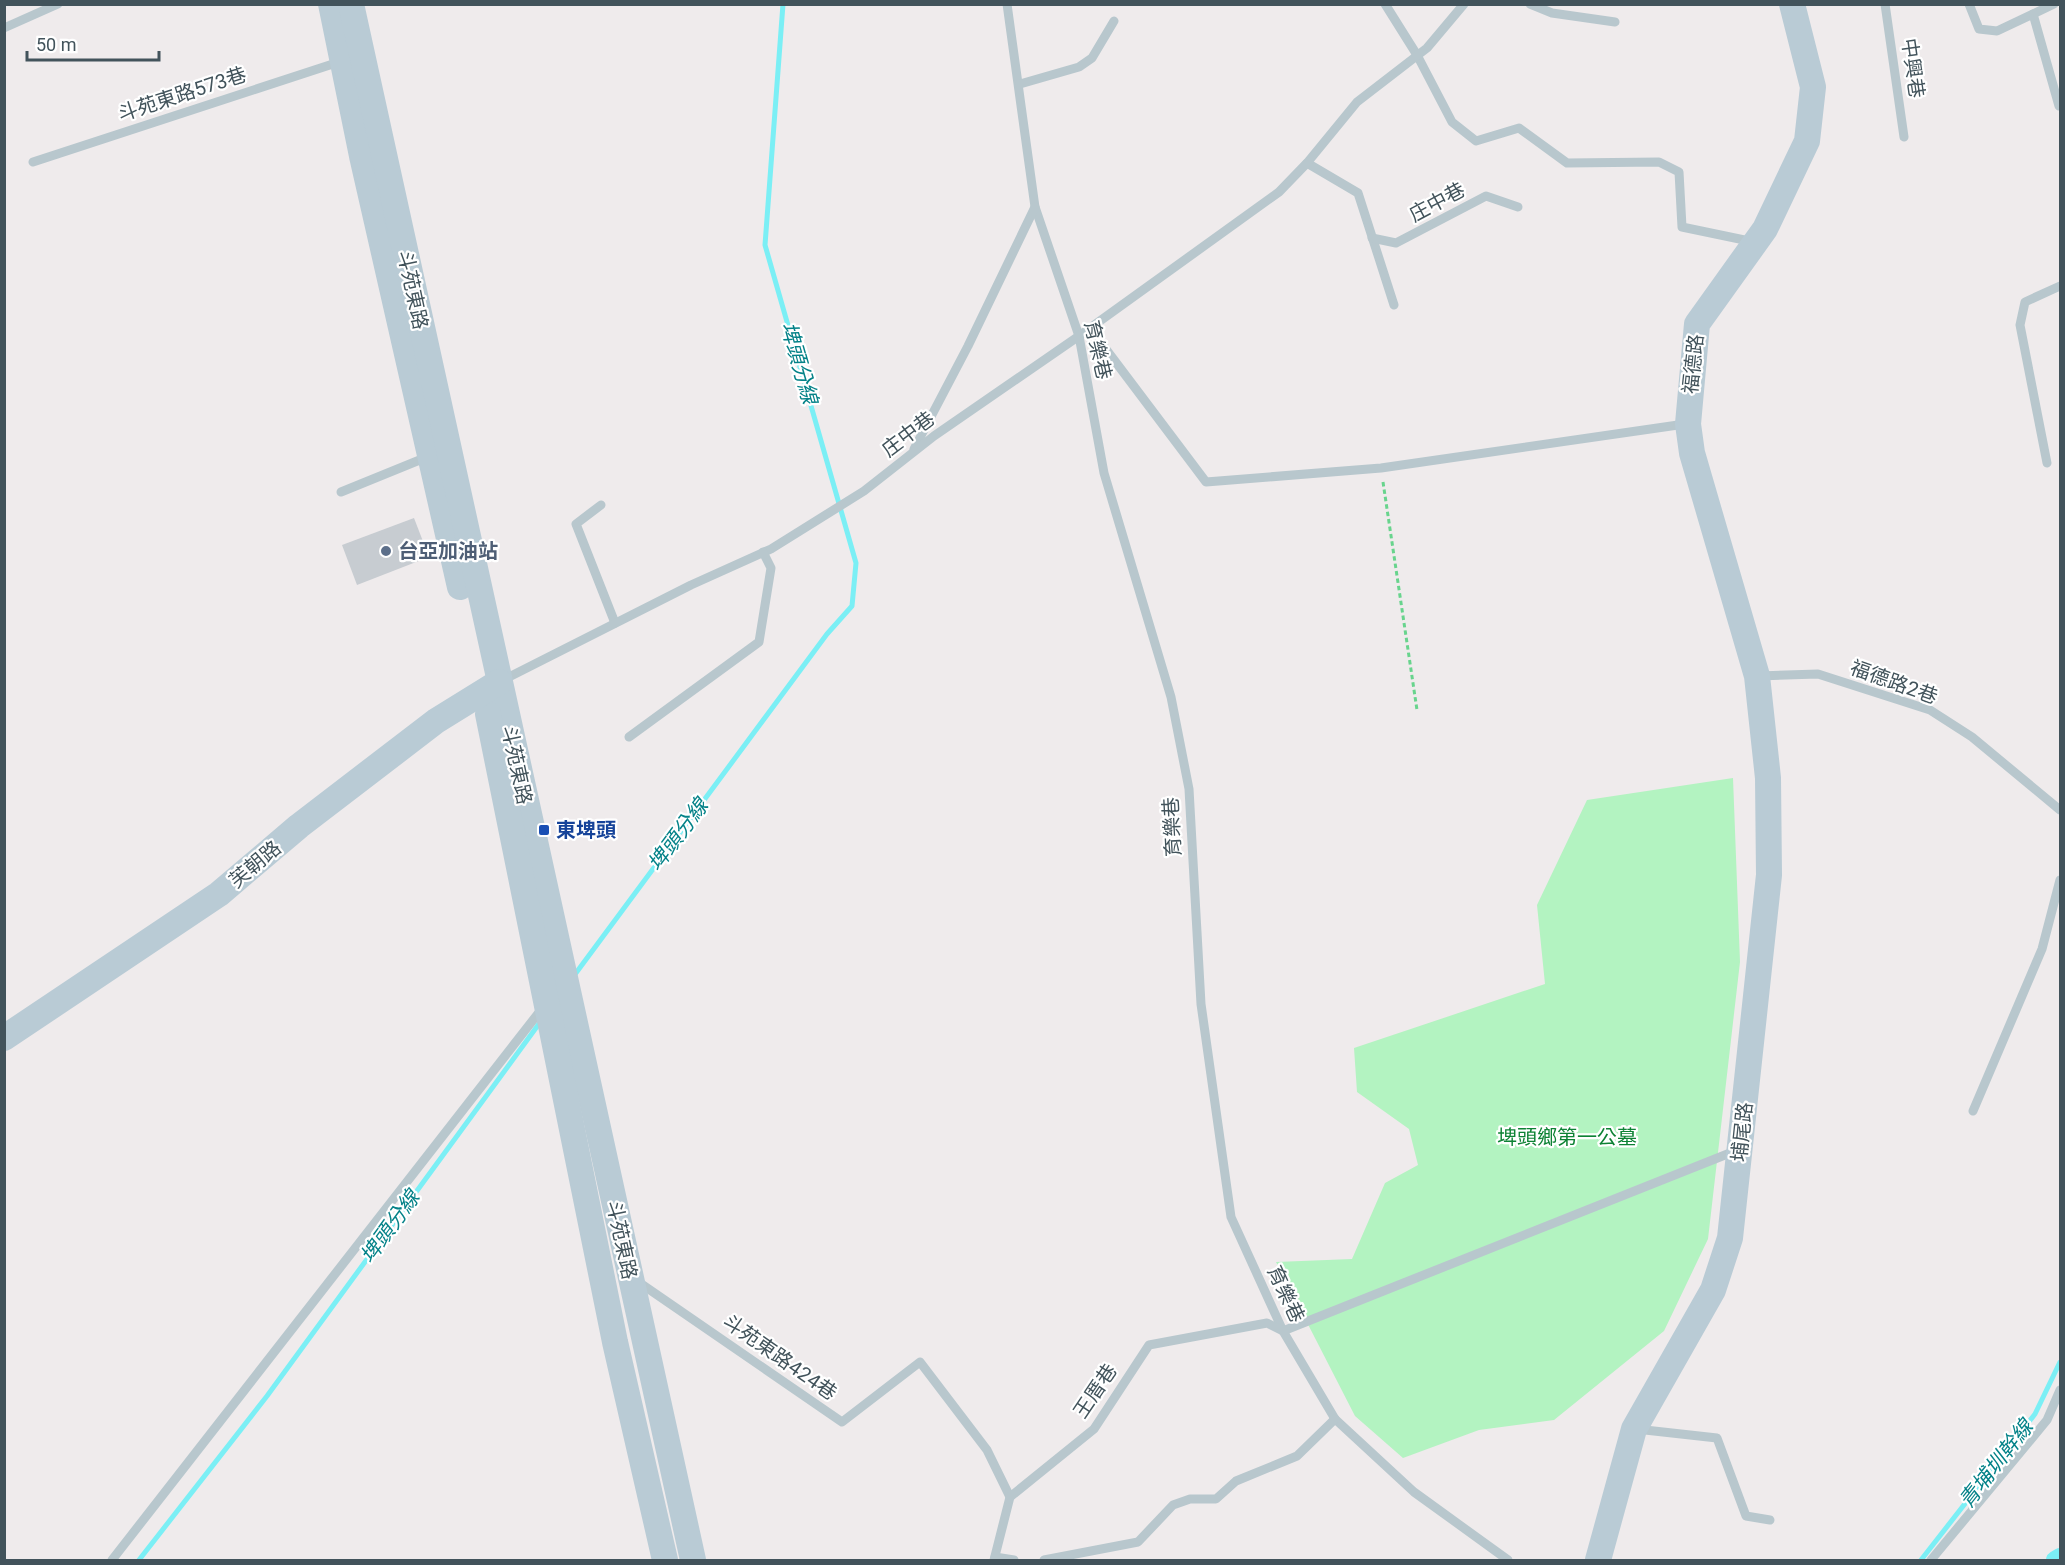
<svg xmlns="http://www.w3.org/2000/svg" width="2065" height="1565" font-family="Roboto,'Noto Sans TC',sans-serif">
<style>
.green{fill:#b3f3c1}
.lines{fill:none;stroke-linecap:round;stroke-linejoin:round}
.stream{stroke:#7beff5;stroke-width:5}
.canal{stroke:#7beff5;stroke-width:18}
.building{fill:#c7ccd1}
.path{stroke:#68d48d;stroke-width:3;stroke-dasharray:4.5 3;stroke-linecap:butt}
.lane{stroke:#b8c7cd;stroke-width:9}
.secondary{stroke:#b9cbd5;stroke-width:26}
.service-dot{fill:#5c6f8a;stroke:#fff;stroke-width:2}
.transit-dot{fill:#1a4fb4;stroke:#fff;stroke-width:2}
.labels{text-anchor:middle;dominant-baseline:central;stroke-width:4.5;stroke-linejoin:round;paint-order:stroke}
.street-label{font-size:20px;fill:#42535b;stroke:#fff}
.service-label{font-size:20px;font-weight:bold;fill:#4e5e75;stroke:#fff;text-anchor:start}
.transit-label{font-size:20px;font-weight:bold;fill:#164399;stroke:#fff;text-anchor:start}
.park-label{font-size:20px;fill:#0d8234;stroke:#fff}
.water-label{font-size:21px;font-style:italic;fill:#048288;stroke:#fff}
</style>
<rect width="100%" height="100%" fill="#efebec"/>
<polygon class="green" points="1733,778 1740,962 1708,1239 1664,1331 1554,1420 1479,1430 1403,1458 1355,1416 1276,1262 1352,1259 1385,1183 1418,1165 1409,1129 1357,1092 1354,1048 1545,984 1537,905 1587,800"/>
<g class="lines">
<g class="stream">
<polyline points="573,977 827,634 852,606 856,563 765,245 783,4"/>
<polyline points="139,1560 267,1396 541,1021"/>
<polyline points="1921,1560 2035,1414 2060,1362"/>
</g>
<polyline class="canal" points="2055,1560 2060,1557"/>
</g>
<polygon class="building" points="414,518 429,557 357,585 342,545"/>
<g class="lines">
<polyline class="path" points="1383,482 1417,710"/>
<g class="lane">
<polyline points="1007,4 1035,207 1079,336 1104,473 1171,697 1189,789 1201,1004 1231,1217 1283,1331 1335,1419 1414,1492 1508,1560"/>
<polyline points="1385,4 1417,55 1452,122 1476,141 1519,128 1567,163 1659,162 1679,172 1682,227 1754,242"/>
<polyline points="1530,4 1552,13 1615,22"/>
<polyline points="1885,4 1904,137"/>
<polyline points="1969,4 1979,29 1997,31 2054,4"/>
<polyline points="2033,14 2059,106"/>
<polyline points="4,28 58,4"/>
<polyline points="1020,84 1079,67 1092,58 1114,21"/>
<polyline points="33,162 342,61"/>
<polyline points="1307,163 1358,193 1394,305"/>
<polyline points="1372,238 1396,243 1486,196 1518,207"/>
<polyline points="1090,328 1206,482 1381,468 1685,424"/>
<polyline points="914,449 968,346 1035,207"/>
<polyline points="2047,463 2020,325 2025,302 2060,286"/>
<polyline points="341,492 427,457"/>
<polyline points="601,505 576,524 615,623"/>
<polyline points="1759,676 1818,674 1930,710 1972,737 2060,810"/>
<polyline points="501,681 691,585 771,549 864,491 934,436 1079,336 1279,192 1307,163 1357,102 1427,48 1464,4"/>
<polyline points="629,737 759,642 771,568 763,552"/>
<polyline points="1973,1111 2042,949 2060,880"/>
<polyline points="637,1281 842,1422 920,1362 987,1450 1010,1497"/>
<polyline points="1636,1429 1717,1438 1746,1516 1770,1520"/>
<polyline points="995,1557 1014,1560"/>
<polyline points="112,1560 544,1006"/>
<polyline points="994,1560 1010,1497 1094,1429 1149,1345 1267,1323 1283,1331 1735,1151"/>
<polyline points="1044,1560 1138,1542 1173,1505 1190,1499 1216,1499 1236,1481 1297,1456 1335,1419"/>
<polyline points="1931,1560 2047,1420 2060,1390"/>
</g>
<g class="secondary">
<polyline points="331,4 362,156 460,587"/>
<polyline points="351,4 693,1560"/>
<polyline points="488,714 615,1342 665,1560"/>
<polyline points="4,1038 219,894 299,826 436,721 499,682"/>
<polyline points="1598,1560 1634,1429 1713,1290 1730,1238 1769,875 1768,778 1757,676 1692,453 1688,424 1697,324 1765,229 1807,141 1813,87 1792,4"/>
</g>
</g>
<circle class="service-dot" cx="386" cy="551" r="6"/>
<rect class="transit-dot" x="538" y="824" width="12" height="12" rx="3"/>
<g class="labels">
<g class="street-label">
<text transform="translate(1913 68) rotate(82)">中興巷</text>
<text transform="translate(182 94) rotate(-18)">斗苑東路573巷</text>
<text transform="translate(1437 202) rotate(-28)">庄中巷</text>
<text transform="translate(413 290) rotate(78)">斗苑東路</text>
<text transform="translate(1098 350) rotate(77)">育樂巷</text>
<text transform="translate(1693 364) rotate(-84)">福德路</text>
<text transform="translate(908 434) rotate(-37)">庄中巷</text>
<text transform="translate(1894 682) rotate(20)">福德路2巷</text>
<text transform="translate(517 765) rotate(78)">斗苑東路</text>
<text transform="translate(1172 827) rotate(-93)">育樂巷</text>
<text transform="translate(255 864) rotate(-40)">芙朝路</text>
<text transform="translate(1742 1132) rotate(-84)">埔尾路</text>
<text transform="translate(622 1240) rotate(78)">斗苑東路</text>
<text transform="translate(1286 1294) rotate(65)">育樂巷</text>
<text transform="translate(780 1357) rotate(35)">斗苑東路424巷</text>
<text transform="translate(1095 1391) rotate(-56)">王厝巷</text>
</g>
<g class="service-label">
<text x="398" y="551">台亞加油站</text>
</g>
<g class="transit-label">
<text x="556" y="830">東埤頭</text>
</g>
<g class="park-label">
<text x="1567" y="1137">埤頭鄉第一公墓</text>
</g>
<g class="water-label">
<text transform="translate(799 363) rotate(74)">埤頭分線</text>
<text transform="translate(678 835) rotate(-53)">埤頭分線</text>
<text transform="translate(390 1227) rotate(-54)">埤頭分線</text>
<text transform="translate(1996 1464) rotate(-52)">青埔圳幹線</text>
</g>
</g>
<rect width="2065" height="1565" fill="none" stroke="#42535b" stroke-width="12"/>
<path d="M27 51v9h132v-9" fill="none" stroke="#42535b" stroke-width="3"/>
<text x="36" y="51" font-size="18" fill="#42535b" stroke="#ffffff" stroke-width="4.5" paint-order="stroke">50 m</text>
</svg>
